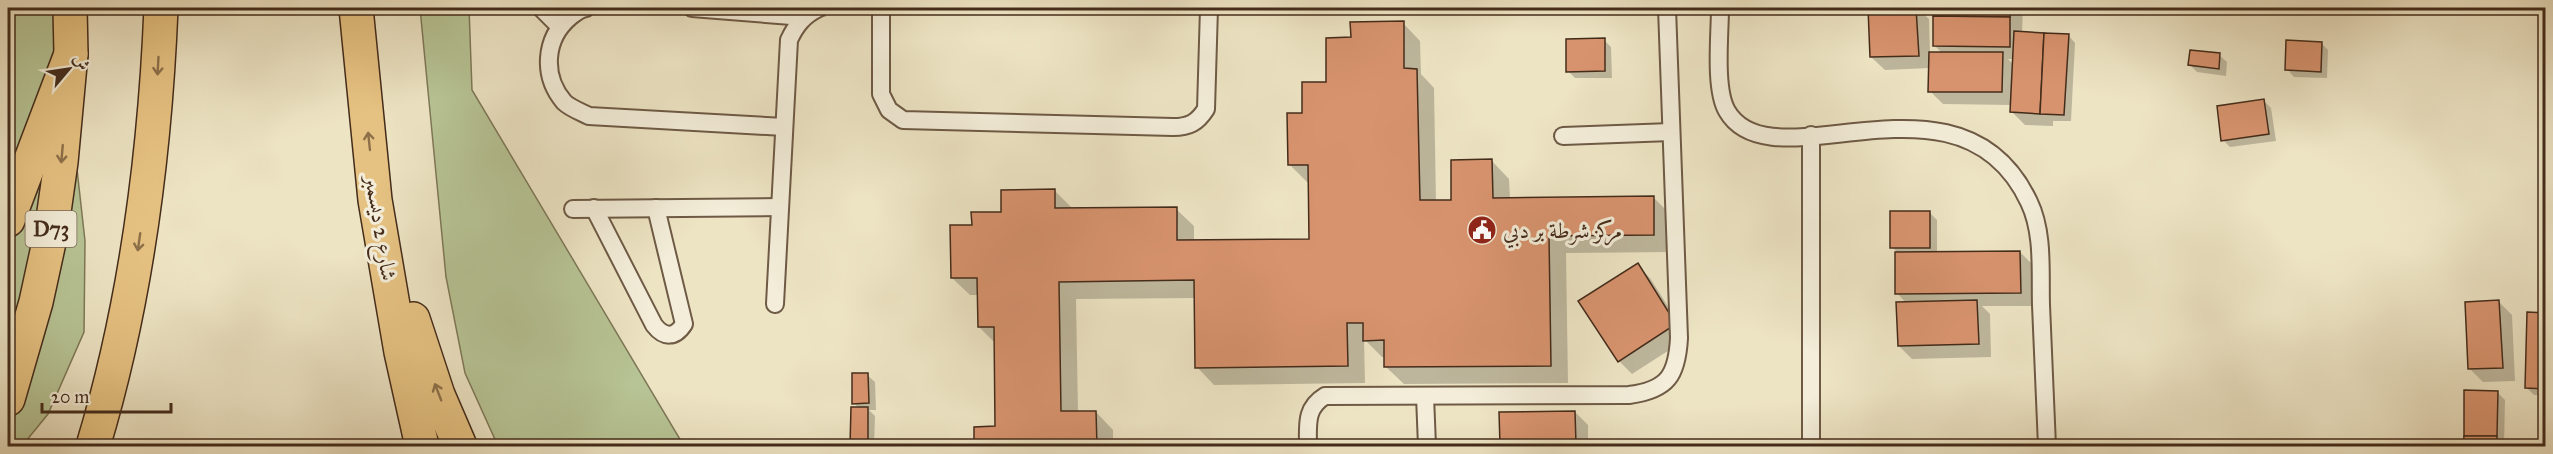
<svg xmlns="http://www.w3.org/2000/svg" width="2553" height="454" font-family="'IM FELL Great Primer',Amiri,serif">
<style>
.green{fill:#b7c495;stroke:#7e7858;stroke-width:1.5}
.shadow{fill:#0003;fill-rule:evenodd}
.building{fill:#d7936e;stroke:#442c1b;stroke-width:1.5}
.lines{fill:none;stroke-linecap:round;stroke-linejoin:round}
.service-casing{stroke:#6e5a45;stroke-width:20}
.primary-casing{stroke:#442c1b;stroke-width:36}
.motorway-casing{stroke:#442c1b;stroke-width:36}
.service{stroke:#f3edd9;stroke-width:16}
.primary{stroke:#e6c282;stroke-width:33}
.motorway{stroke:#e6c282;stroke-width:33}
.oneway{stroke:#8d7049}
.labels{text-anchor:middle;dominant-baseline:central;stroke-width:6;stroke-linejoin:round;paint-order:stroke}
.shield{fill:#f3edd9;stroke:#786654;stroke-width:1.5}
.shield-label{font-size:21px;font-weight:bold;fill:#442c1b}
.street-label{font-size:22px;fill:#442c1b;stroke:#f3edd9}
.poi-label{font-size:22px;fill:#442c1b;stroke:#f3edd9;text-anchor:start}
</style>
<rect width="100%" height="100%" fill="#ede4c4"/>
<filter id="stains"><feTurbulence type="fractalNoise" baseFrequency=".00333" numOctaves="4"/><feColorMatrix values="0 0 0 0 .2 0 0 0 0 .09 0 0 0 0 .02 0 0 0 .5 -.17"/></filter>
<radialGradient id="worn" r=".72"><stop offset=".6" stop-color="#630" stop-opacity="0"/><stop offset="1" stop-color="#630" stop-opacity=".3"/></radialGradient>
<g class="green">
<polygon points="8,8 59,8 85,241 84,332 48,414 22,446 8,446"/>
<polygon points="420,8 469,8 472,90 684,446 498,446 465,373 446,277"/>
</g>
<g class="shadow">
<polygon points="708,8 826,8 826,17 716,16"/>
<path d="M1869,8h48l12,11 1,34h12l-8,-8 1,-37h88l-1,25 46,2 7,8 -4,78h-18v5l-28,-1 -13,-13v-7l-69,-1 -13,-13v-23l-45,2 -14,-13zM2008,59h6v6z"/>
<polygon points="1403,23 1420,41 1421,74 1434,88 1436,202 1453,201 1492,161 1509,179 1510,199 1653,197 1671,215 1671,252 1566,253 1568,383 1404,384 1386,367 1386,357 1382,357 1364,339 1365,383 1214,385 1197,367 1196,298 1076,299 1078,412 1096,412 1113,430 1113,446 975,446 975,428 997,428 995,343 979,327 979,295 970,295 952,278 973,227 1054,190 1072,208 1176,209 1194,226 1194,241 1311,240 1310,182 1307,182 1290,165 1304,115 1328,83 1352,39"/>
<polygon points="1604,40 1611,47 1612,78 1575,78 1568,71"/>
<polygon points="2321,43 2328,50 2327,78 2294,77 2287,69"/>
<polygon points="2219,55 2227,62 2226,76 2197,72 2190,65"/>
<polygon points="2264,101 2271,108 2276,141 2230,147 2223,140"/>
<polygon points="1929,212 1937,220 1937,253 2020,252 2033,265 2034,306 1982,306 1990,314 1991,357 1912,359 1899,346 1906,303 1897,293 1897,252 1892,247"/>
<polygon points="1637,265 1650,278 1688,338 1632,374 1619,361"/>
<polygon points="2499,302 2512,315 2515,381 2483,382 2470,369"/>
<polygon points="2546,315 2546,395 2534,395 2527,388"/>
<polygon points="867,375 875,382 876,410 869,410 875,416 874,446 853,446 859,409 854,403"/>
<polygon points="2466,392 2497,392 2505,400 2504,446 2465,446"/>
<polygon points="1575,412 1588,425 1588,446 1504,446 1501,444"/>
<polygon points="1336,444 1369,444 1371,446 1336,446"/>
<polygon points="1484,444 1486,446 1448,446 1448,445"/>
</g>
<g class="building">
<polygon points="1868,8 1916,8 1919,56 1870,57"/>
<polygon points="1933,8 2010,8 2010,17 1933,16"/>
<polygon points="1933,16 2010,17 2010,47 1933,46"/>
<polygon points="1404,21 1404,68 1417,69 1420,200 1451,200 1451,160 1492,159 1493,198 1654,196 1654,235 1549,236 1551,366 1384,367 1384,340 1363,341 1363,323 1347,323 1348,366 1195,368 1194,280 1059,282 1061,411 1096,411 1097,446 974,446 974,427 995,426 994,327 978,327 977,278 951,278 950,225 972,225 971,212 1001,212 1001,190 1055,189 1055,208 1177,207 1177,240 1309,239 1308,165 1288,165 1287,113 1302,113 1302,82 1326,82 1326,38 1351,37 1350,22"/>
<polygon points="2014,31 2044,33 2040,114 2010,112"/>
<polygon points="2044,33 2069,34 2064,115 2040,114"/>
<polygon points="1605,38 1605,71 1566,72 1566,39"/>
<polygon points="2286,40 2322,42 2321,72 2285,70"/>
<polygon points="2190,50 2220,53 2219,69 2188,65"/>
<polygon points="1929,52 2003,52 2002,92 1928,92"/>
<polygon points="2264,99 2269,134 2221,141 2217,106"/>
<rect x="1890" y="211" width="40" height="37"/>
<polygon points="2020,251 2021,293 1895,294 1895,252"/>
<polygon points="1638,263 1676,324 1618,362 1578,301"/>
<polygon points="1977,300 1979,344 1898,346 1896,302"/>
<polygon points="2499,300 2503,368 2468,369 2465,302"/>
<polygon points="2527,312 2546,313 2546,389 2525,388"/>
<polygon points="852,373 868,373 869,403 852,404"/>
<polygon points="2464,390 2498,391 2497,436 2464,436"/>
<polygon points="851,407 868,407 868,446 850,446"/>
<polygon points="1575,411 1576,444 1500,445 1499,412"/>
<polygon points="2464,436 2497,436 2497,446 2463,446"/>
<polygon points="1334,442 1369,443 1369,446 1334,446"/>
<rect x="1446" y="443" width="38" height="3"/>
<rect x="1264" y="444" width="34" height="2"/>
</g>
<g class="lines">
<g class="service-casing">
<g id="service">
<polyline points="541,8 559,26"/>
<path d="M586,8c-7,1 -11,5 -16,9 -26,22 -28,59 -6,85 6,6 17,10 25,14l195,11"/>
<polyline points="692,8 804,17"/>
<path d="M881,8v86l8,16 14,10 270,7c16,0 24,-4 33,-18l3,-101"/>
<path d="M1720,8c0,26 -6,81 7,103 45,78 233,-56 302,91 15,31 11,70 12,103 2,47 4,94 6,141"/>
<polyline points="1811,135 1811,446"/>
<polyline points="1563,136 1671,132"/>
<path d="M594,208l60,117c10,13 21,13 30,-1l-28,-116"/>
<polyline points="573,209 780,207"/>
<path d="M775,304l14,-264c7,-15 15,-25 30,-32"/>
<polyline points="1425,396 1427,446"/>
<path d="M1308,446c0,-21 -3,-38 17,-50l304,-1c39,-5 48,-20 50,-57l-12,-330"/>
</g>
</g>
<g class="primary-casing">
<g id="primary">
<polyline points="356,8 375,200 401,352 422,446"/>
<polyline points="413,319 438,395 460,446"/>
<polyline points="8,399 36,302 51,233 61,162 71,54 70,8"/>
</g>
</g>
<g class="motorway-casing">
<g id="motorway">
<polyline points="8,220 71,54"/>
<path d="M93,446c43,-142 62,-291 68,-438"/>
</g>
</g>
<use href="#service" class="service"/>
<use href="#primary" class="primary"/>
<use href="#motorway" class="motorway"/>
</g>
<defs><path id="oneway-shaft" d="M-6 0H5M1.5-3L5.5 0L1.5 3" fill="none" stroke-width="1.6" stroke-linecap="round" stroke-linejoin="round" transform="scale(1.5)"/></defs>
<g class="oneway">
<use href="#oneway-shaft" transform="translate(158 66) rotate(93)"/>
<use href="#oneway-shaft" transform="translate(369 141) rotate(-96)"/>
<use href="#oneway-shaft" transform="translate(62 154) rotate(95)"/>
<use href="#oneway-shaft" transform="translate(139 242) rotate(98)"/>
<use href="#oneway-shaft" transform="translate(438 392) rotate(-111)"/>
</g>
<defs>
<g id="civic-disc" transform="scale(1.5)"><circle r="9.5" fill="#8f2418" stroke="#f3edd9"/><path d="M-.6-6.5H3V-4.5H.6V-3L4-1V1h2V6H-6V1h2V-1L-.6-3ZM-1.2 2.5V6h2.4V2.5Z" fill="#fff"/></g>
</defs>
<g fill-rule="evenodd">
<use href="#civic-disc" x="1482" y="230"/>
</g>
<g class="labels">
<rect class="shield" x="25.5" y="211" width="51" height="36" rx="4.5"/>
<g class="shield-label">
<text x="51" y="229">D73</text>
</g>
<g class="street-label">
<text transform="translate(381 228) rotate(81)">شارع 2 ديسمبر</text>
</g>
<g class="poi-label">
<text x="1503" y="230">مركز شرطة بر دبي</text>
</g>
</g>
<rect width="2553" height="454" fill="none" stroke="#ede4c4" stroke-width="30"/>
<rect x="9" y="9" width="2535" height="436" fill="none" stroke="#442c1b" stroke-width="3"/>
<rect x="15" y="15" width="2523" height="424" fill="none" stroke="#442c1b" stroke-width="1.5"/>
<g transform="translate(69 69) rotate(61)" stroke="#f3edd9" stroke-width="4.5" paint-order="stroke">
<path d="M0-4.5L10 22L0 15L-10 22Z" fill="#442c1b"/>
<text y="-9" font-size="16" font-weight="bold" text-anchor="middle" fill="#442c1b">ش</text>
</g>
<path d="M42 403v9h129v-9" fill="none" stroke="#442c1b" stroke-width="3"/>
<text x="51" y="403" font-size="18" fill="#442c1b" stroke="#f3edd9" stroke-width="4.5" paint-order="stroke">20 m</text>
<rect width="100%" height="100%" filter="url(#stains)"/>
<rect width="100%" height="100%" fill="url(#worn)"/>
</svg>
